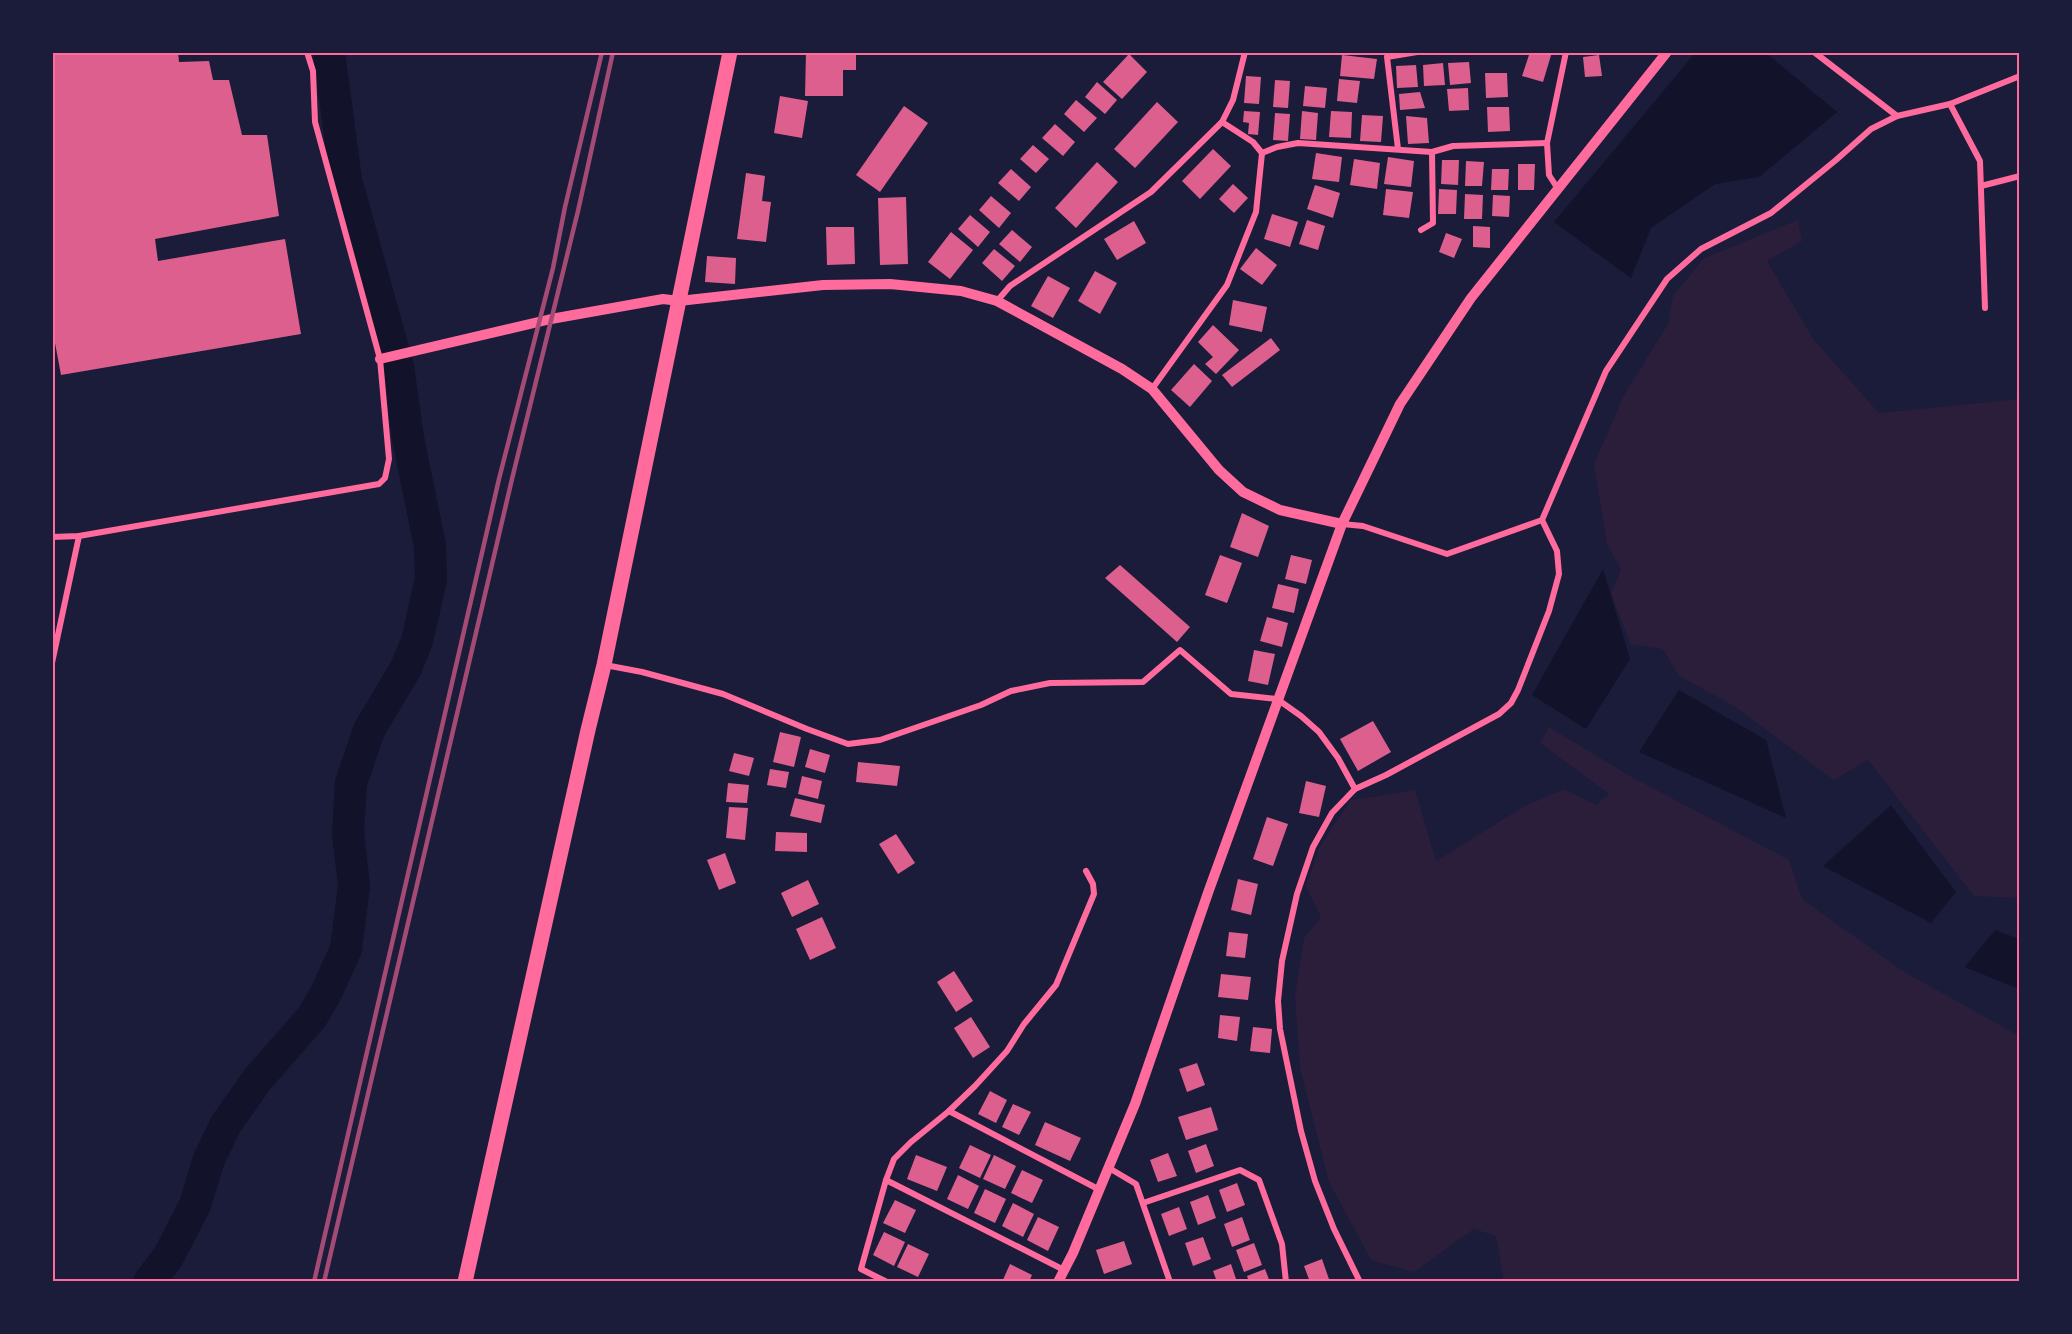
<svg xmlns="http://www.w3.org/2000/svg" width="2072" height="1334" font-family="Lora,serif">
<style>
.green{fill:#2a1e3b}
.water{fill:#12122b}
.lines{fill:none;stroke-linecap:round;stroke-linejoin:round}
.river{stroke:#12122b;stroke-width:32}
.building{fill:#dd5f8e}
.minor{stroke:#ff6b9d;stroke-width:6}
.tertiary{stroke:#ff6b9d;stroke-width:10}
.trunk{stroke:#ff6b9d;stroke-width:15}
.rail{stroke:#a44b75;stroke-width:4.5}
.neatline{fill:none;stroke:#ff6b9d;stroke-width:2}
</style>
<rect width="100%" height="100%" fill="#1b1b3a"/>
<g class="green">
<polygon points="1798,220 1802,241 1767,261 1814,340 1879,413 2019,399 2019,898 1974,896 1868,760 1834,780 1734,706 1678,675 1663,649 1630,644 1611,593 1621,570 1607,544 1594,464 1624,395 1668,324 1673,296 1704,258"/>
<polygon points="1549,727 1630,776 1789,860 1802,899 1903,971 2019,1036 2019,1281 1502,1281 1503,1276 1496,1236 1474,1229 1414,1272 1371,1260 1329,1182 1300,1068 1295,996 1304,938 1321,917 1306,887 1319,848 1351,800 1415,790 1436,861 1523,807 1564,789 1596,805 1609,794 1540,743"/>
</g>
<g class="water">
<polygon points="1695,53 1766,53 1837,112 1759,177 1715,184 1651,228 1631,278 1554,222"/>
<polygon points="1603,569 1630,659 1586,729 1532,695"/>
<polygon points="1679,690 1766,740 1786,818 1639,752"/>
<polygon points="1891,805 1956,892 1931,923 1823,866"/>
<polygon points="1995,930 2019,939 2019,989 1965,967"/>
</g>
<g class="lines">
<polyline class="river" points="149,1282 168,1257 195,1205 209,1159 226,1124 257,1080 312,1017 326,993 346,949 354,886 348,833 351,783 369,730 406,668 417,641 431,579 430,546 408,438 398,367 346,180 329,52"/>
</g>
<g class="building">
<polygon points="52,52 178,52 179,62 209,61 213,80 229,80 242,135 267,135 279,216 155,239 158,261 285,239 301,334 61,375 52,327"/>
<polygon points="806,52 856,52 856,70 843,70 843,96 805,96"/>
<polygon points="1530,52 1552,52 1543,82 1522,76"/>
<polygon points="1129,54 1147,72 1122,99 1103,82"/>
<polygon points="1342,55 1377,59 1374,79 1340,76"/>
<polygon points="1599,55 1602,76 1585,77 1583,57"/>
<polygon points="1469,62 1471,83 1450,85 1448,63"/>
<polygon points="1443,63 1445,85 1424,86 1423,65"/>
<polygon points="1416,65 1418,87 1397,88 1396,66"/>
<polygon points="1485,73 1507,73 1508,97 1486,98"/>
<polygon points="1246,76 1261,77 1259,104 1244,103"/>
<polygon points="1339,79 1360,81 1357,103 1337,101"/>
<polygon points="1275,80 1290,81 1288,108 1273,107"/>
<polygon points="1097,82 1117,100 1105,114 1085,97"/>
<polygon points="1305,86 1327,88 1325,108 1303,106"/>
<polygon points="1468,88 1469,110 1449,111 1447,89"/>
<polygon points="1420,92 1425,108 1400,110 1399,94"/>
<polygon points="780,96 808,101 802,138 774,133"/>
<polygon points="1076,100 1097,118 1084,132 1064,114"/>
<polygon points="1157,102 1178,122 1135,168 1114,149"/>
<polygon points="904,106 928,123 880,192 856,175"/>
<polygon points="1487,107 1509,107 1510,131 1488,132"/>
<polygon points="1244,111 1260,112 1258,135 1248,134 1249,123 1243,122"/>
<polygon points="1302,111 1318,113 1316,140 1300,139"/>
<polygon points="1331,111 1352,112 1351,138 1329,137"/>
<polygon points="1275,113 1290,114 1288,141 1273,140"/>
<polygon points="1362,115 1383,116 1381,142 1360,141"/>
<polygon points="1406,116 1427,118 1429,143 1408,144"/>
<polygon points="1055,124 1075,142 1063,156 1042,138"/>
<polygon points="1033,145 1049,159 1036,173 1020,159"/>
<polygon points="1213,149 1231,166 1200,199 1182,181"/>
<polygon points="1316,153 1342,157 1339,182 1312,179"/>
<polygon points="1388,157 1414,161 1411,187 1384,184"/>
<polygon points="1354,159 1380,163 1377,189 1350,185"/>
<polygon points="1442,160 1459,160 1458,185 1441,184"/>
<polygon points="1466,161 1484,162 1482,186 1465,186"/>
<polygon points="1097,162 1118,182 1076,228 1055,208"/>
<polygon points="1518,164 1535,164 1534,190 1518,190"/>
<polygon points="1011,169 1031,187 1019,201 998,183"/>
<polygon points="1492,169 1509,169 1508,190 1491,190"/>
<polygon points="746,173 765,176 762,201 771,202 766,242 737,239"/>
<polygon points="1233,184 1248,198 1234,213 1219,199"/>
<polygon points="1315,185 1340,193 1333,218 1307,209"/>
<polygon points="1386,189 1413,192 1409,218 1383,215"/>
<polygon points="1439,189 1457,190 1456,214 1438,214"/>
<polygon points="1465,194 1483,195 1482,219 1464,219"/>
<polygon points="1493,195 1510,196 1509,217 1492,216"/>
<polygon points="991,196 1011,213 999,228 979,210"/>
<polygon points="906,197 908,264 880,265 878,198"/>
<polygon points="1272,214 1298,222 1290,247 1264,239"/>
<polygon points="970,215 990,232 978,247 958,229"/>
<polygon points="1307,220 1325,226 1318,250 1299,244"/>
<polygon points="1134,221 1146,243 1117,260 1104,239"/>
<polygon points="1473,226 1490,227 1490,248 1473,247"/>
<polygon points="826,227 854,227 855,264 827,265"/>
<polygon points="1012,230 1032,247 1020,262 999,244"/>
<polygon points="951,232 973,250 950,279 928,262"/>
<polygon points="1446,233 1462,239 1454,258 1439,252"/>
<polygon points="1256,248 1277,265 1262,285 1240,269"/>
<polygon points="994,249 1015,266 1002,281 982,263"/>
<polygon points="707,256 736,258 735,284 705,282"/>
<polygon points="1095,271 1117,283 1100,314 1078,301"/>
<polygon points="1048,276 1070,288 1053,318 1031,306"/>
<polygon points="1233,300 1267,307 1262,332 1229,325"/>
<polygon points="1213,325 1239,350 1216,374 1205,364 1213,357 1198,342"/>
<polygon points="1271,338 1280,350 1232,387 1222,375"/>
<polygon points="1194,364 1212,381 1190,407 1171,390"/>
<polygon points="1242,513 1269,526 1258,557 1230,547"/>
<polygon points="1220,555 1242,563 1227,603 1205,595"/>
<polygon points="1291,555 1312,560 1306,584 1285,579"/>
<polygon points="1120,565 1190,627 1177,642 1105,578"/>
<polygon points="1278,584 1299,589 1294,613 1272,608"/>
<polygon points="1267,617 1288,623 1282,647 1260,641"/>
<polygon points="1254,650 1275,654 1268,685 1248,681"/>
<polygon points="1373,721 1391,752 1358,771 1340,739"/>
<polygon points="780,732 801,737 794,767 773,762"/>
<polygon points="810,749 830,755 825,773 805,767"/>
<polygon points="734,753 754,758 749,776 729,771"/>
<polygon points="858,762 900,766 897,786 856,782"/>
<polygon points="770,769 789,772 786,788 767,785"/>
<polygon points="802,776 822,781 818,799 798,794"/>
<polygon points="1306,781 1326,786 1319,817 1299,813"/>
<polygon points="728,783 749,785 747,803 726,802"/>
<polygon points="795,798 825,805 821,823 790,816"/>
<polygon points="729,807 748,808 745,840 726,838"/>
<polygon points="1267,817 1288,824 1273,866 1253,859"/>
<polygon points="776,832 807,833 807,852 775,851"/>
<polygon points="896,834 915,863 898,874 879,844"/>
<polygon points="725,853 736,883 719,890 707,860"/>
<polygon points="1238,879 1258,884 1251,915 1231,910"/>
<polygon points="808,880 819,904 792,917 781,893"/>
<polygon points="822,917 836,948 810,960 796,929"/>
<polygon points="1229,932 1248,934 1245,958 1226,956"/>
<polygon points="954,971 973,1001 956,1012 937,982"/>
<polygon points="1221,974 1251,977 1248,1000 1218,997"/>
<polygon points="1220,1015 1240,1017 1237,1041 1218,1038"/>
<polygon points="971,1017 990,1047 973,1058 954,1028"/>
<polygon points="1253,1027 1272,1029 1270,1053 1250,1051"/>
<polygon points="1197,1063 1205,1085 1187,1092 1179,1069"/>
<polygon points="990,1091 1007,1100 996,1123 978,1114"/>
<polygon points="1013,1104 1031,1112 1019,1135 1002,1127"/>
<polygon points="1211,1107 1218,1130 1186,1140 1178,1117"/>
<polygon points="1045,1122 1081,1138 1070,1161 1035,1145"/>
<polygon points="1206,1144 1214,1166 1196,1173 1188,1151"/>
<polygon points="970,1145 991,1155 980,1178 959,1168"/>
<polygon points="1168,1153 1177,1176 1158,1182 1150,1160"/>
<polygon points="916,1155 947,1167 937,1191 907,1179"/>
<polygon points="994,1155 1016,1166 1005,1189 983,1179"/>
<polygon points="1022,1170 1043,1180 1032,1203 1011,1193"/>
<polygon points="958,1175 979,1186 968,1209 947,1199"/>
<polygon points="1237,1183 1245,1205 1227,1212 1219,1190"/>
<polygon points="985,1189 1006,1199 995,1223 974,1213"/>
<polygon points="1208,1195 1216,1218 1198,1225 1190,1202"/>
<polygon points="895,1200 916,1210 905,1233 883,1223"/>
<polygon points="1013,1203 1034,1214 1023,1237 1002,1226"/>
<polygon points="1179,1207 1187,1229 1169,1236 1161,1214"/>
<polygon points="1038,1217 1059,1227 1048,1251 1027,1240"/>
<polygon points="1242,1217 1250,1240 1232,1247 1224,1224"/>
<polygon points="884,1232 905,1242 894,1266 873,1255"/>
<polygon points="1203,1237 1211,1259 1193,1266 1185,1243"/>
<polygon points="1124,1241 1132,1264 1104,1274 1096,1250"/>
<polygon points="1254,1243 1262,1265 1244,1272 1236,1250"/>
<polygon points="908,1244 929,1254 918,1277 897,1267"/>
<polygon points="1322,1259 1330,1282 1310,1282 1304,1266"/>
<polygon points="1010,1264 1032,1275 1029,1282 1002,1282"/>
<polygon points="1231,1264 1237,1282 1217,1282 1213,1271"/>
<polygon points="1265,1269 1270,1282 1249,1282 1247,1276"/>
</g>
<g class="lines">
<g class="minor">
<polyline points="1814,52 1897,116"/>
<polyline points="1950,104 1980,161 1985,308"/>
<polyline points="1398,149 1387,57 1417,52"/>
<polyline points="1262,153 1277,147 1298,143 1432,152 1453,146 1547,143"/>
<polyline points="1981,186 2020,176"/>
<polyline points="1558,189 1549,175 1547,143 1566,52"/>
<polyline points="1421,230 1433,223 1432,152"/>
<polyline points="997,301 1010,286 1151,192 1222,122 1233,100 1245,52"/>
<polyline points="1152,389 1227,285 1256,212 1262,153 1253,142 1222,122"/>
<polyline points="1342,524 1363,526 1447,554 1542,520 1606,371 1667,279 1701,249 1771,213 1836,160 1871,129 1897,116 1950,104 2020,76"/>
<polyline points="52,537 79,536 379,484 385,478 389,459 380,359 315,122 313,71 307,52"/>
<polyline points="52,663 79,536"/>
<polyline points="605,665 642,672 723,694 807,729 848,744 880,740 981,705 1011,691 1050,683 1143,682 1180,650 1231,694 1277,699 1301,716 1319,732 1338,758 1355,789"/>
<polyline points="949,1111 1100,1190"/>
<polyline points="1109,1168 1136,1184 1170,1282"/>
<polyline points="886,1180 1064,1270"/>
<polyline points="1143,1203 1240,1170 1259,1180 1282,1244 1286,1282"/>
<polyline points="887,1282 861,1269 886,1180 894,1159 911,1142 949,1111 975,1086 1007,1051 1024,1024 1056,985 1094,894 1093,884 1086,871"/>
<polyline points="1360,1282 1334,1229 1315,1181 1301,1131 1280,1029 1278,1001 1282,961 1297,894 1313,847 1332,813 1355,789 1386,775 1499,714 1511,703 1518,690 1549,611 1559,574 1557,551 1542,520"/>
</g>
<g class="tertiary">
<polyline points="380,359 551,319 663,299 679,301 823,285 890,284 961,291 997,301 1122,369 1152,389 1219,470 1243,492 1280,510 1342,524"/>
<polyline points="1058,1282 1073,1253 1135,1104 1209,890 1342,524 1400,404 1471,298 1667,52"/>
</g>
<polyline class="trunk" points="465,1282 588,730 604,665 730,52"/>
<g class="rail">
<polyline points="314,1282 499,479 553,268 565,207 602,52"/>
<polyline points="324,1282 512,479 578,211 613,52"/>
</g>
</g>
<rect width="2072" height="1334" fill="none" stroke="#1b1b3a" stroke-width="108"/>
<rect x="54" y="54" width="1964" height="1226" class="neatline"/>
</svg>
